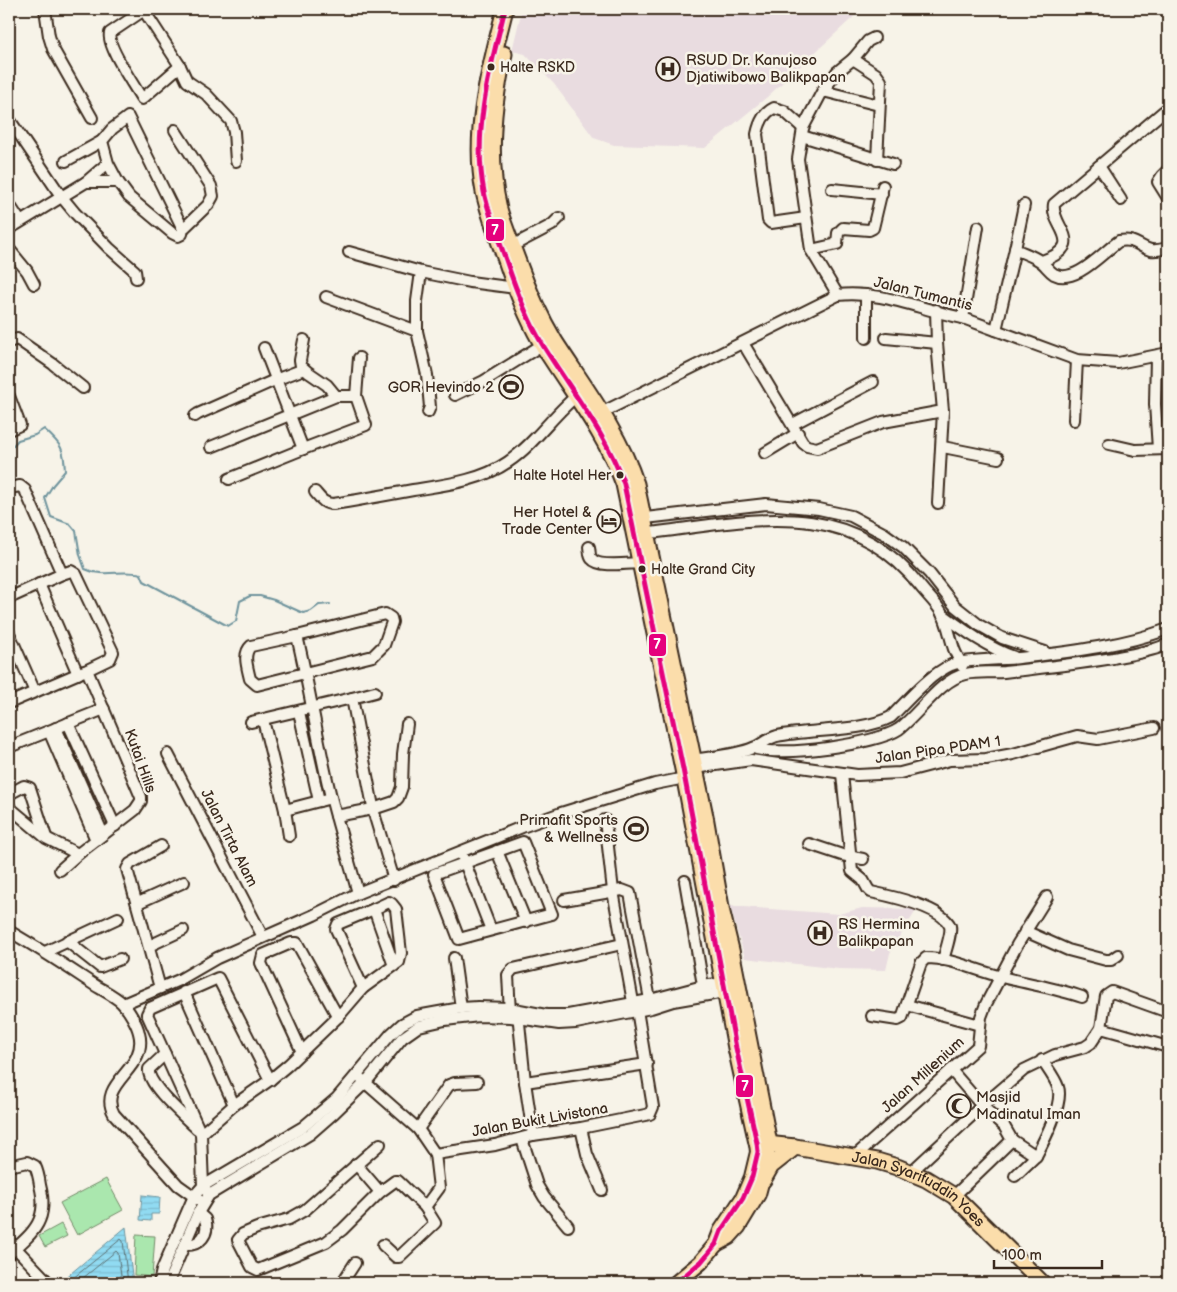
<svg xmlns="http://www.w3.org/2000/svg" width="1177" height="1292" font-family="'Balsamiq Sans',sans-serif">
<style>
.built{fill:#e9dce0}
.green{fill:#aae7ae;stroke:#728866}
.water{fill:url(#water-rules);stroke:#6f949d}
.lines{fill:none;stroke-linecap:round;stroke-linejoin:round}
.shore{stroke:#5d7173;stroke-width:1}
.stream{stroke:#6f949d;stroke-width:2}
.minor-casing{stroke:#3b2a1e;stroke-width:14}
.major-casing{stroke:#3b2a1e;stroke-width:18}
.highway-casing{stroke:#3b2a1e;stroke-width:19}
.minor{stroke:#f7f3e8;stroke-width:10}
.major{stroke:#fbddab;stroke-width:14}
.highway{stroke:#fbddab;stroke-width:15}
.bus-1-casing{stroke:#f7f3e8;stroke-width:9}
.bus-1{stroke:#e5007d;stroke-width:5}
.bus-dot{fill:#3b2a1e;stroke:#f7f3e8;stroke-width:2}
.labels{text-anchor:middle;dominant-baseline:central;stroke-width:5;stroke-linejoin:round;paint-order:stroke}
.bus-label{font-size:14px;fill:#3b2a1e;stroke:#f7f3e8;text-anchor:start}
.poi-label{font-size:15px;fill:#3b2a1e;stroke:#f7f3e8;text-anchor:start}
.street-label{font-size:15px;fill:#3b2a1e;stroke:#f7f3e8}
.line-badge{stroke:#f7f3e8;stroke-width:2}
.badge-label{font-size:14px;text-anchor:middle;font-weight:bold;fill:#fff}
</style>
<defs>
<pattern id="water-rules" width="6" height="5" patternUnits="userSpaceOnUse" patternTransform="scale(1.25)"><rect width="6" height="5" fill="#91dbf2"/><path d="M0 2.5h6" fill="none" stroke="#7ebccf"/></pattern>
</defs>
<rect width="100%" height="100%" fill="#f7f3e8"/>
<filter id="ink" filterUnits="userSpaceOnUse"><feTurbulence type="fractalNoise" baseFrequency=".02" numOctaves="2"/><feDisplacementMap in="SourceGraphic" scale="10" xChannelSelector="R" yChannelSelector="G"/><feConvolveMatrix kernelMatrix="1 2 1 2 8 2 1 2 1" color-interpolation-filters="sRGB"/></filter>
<g filter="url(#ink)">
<g class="built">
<polygon points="522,9 862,9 767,97 705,148 614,145 594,138 554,84 525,54 512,51"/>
<polygon points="730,906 839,914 862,908 917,909 890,953 886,970 839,969 745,958"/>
</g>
<g class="green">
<polygon points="106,1179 123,1210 77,1235 60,1203"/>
<polygon points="61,1224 67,1236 45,1247 39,1236"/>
<polygon points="136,1235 155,1236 152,1277 134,1275"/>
</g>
<g class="water">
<polygon points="142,1195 160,1197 159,1214 151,1214 151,1221 140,1220"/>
<polygon points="126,1227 133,1283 67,1283 64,1279"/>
</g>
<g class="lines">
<g class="shore">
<polyline points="71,1283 72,1279 121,1239 123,1241 128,1283"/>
<polyline points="77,1283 116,1251 118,1253 122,1283"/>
</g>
<path class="stream" d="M9,450l9,-10 17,-5 9,-6c17,16 20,18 21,42l-12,14 -8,13 6,19 19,7 6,7 4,24 5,14c18,9 37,0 56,5l3,7 84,45 8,-5 4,-20 10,-5h10l14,4 29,13 8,-2 8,-6 11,-1"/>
<g class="minor-casing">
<g id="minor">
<polyline points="45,9 49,36 53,49 92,118"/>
<polyline points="143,9 180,66 187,81 206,94 231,121 234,132 236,161"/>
<path d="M144,10l-34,23c-4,12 25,54 32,66l38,-33"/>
<polyline points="853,59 868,41 874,38"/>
<polyline points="823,91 879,105"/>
<polyline points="9,119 61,196 75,213 109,248 135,271 136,278"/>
<path d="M803,128l-19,-17 -10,-3c-11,5 -15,16 -17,26l11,86 3,3 35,-5"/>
<polyline points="175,130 211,186 213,196 208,205 183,229"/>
<polyline points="802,136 893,164"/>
<polyline points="66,161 102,141"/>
<polyline points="1099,166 1121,200"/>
<polyline points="1168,170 1162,176 1158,182 1168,198"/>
<polyline points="86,182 118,182"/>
<polyline points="832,189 882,194"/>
<polyline points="9,204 20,221"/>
<polyline points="9,229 86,182 108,163 102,141 112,129 128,117 183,229 182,234 178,236 172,233 129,197 118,182 108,163"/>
<polyline points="512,246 552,225 559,218"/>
<polyline points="9,249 27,271 34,284"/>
<path d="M1015,249c8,4 18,7 25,12 5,3 8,9 14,13 21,11 48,-21 65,-33 16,-3 20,6 32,9 6,1 12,-1 17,-2"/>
<polyline points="811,250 837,244 838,233 843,228 869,230 873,228 883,186"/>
<polyline points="349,252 421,272 470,282 516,288"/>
<path d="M1042,261c47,-17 8,-34 12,-57l110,-93 4,6"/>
<polyline points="421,272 417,301 417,331 427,375 430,407 428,412"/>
<polyline points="838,295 811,250 798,159 803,128 822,92 837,72 853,59 876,74 881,81 877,160"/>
<polyline points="326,297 417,331"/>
<polyline points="963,318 978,227"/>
<polyline points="996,330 1015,249 1024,205"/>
<polyline points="866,338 866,295"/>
<polyline points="886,338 937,343"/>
<polyline points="304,340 300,360 301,366 308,372 327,385 336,396"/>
<polyline points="9,342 17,339 53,364 83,388"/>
<polyline points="743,343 803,443 807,446 817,448 883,422 943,411 937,343 936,310"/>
<polyline points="1156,356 1155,404 1158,449"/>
<polyline points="455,395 484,381 542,345"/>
<polyline points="9,396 20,425 9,430"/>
<polyline points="356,396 359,358"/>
<path d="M601,413l237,-118c43,-5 83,15 125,23l114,42 41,3 50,-10"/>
<polyline points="195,416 198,414 275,380 304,369"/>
<polyline points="1074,420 1077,360"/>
<polyline points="793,424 873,382"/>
<polyline points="1109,444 1135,450 1168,449"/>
<polyline points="211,447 336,396 356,396 366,425 303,449 264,348"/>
<polyline points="943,447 998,458"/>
<polyline points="765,453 798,433"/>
<polyline points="229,479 303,449"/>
<polyline points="9,488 20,486 25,490 62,574 71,571 76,574 113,652 110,659 87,670 141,797 141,801 135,810 78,854 60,870"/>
<path d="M315,492c6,7 9,12 18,12 26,-4 53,-9 80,-14 31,-5 68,-9 95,-28 28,-19 46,-49 72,-69"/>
<polyline points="938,503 943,411"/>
<polyline points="637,519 766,504 819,509 851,516 885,534 903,547 929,573 955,606 979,625 1002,638 1045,652"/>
<path d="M641,534c103,-11 204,-43 279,52 7,9 16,17 22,27 6,10 8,25 12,36 2,6 6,11 8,17"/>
<path d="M589,547c1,4 0,9 3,12 7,9 38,4 49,4"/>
<polyline points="39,584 78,674"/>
<polyline points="9,598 62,574"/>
<path d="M385,614l6,4 1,4 -8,23 -11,11 -116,29 -7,-6c-2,-10 -8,-25 1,-33l46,-10z"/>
<path d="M942,614c23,17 45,33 72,43"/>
<polyline points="9,633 35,692"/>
<path d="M297,636c13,54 21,108 34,161 8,32 18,64 27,96"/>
<polyline points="352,698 375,692"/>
<polyline points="9,703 84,671"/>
<polyline points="299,712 319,801"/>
<polyline points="263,720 285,810 331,798"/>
<polyline points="251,722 352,698 375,817 394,880"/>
<polyline points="68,723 115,826"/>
<polyline points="56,728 103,834"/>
<polyline points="49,731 96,840"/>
<polyline points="9,747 104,709"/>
<path d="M754,748c25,10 123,-4 145,-19 20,-15 42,-50 67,-55 12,-3 26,-1 38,-2 37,-4 73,-8 109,-14 19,-4 38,-6 55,-14"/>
<polyline points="168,754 263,937"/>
<path d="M693,760c17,-3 44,-5 60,-12 9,-3 13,-9 24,-12 33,-7 86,-4 114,-19 17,-17 38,-42 60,-52 15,-6 51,-5 68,-7 49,-6 103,-12 149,-29"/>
<polyline points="695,768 751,760 857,775 900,773 950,760 986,759 1013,754 1077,736 1098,739 1154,728"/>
<path d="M842,774l10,97 11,9 5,9 3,3c19,4 71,15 79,34 2,7 -5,26 -7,34"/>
<polyline points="9,794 24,786 30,788 46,837"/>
<polyline points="9,807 46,838 78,854"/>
<polyline points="285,810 289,836"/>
<polyline points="336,816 373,809 394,802 398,798 402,787 403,754 407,724"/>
<polyline points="605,820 613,891 633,1002"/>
<polygon points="523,842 552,914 459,939 434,874"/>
<polyline points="809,844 842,855 863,859"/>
<polyline points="497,851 526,922"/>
<polyline points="463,858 491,930"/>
<polyline points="685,881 704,991"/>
<polyline points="564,900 622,890 630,893 651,1005"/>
<polyline points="138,903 184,882"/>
<path d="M9,931c29,17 57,35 84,53 9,6 22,12 29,19 7,7 15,21 17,30 10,36 -43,50 -25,81l64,71 21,15"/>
<polyline points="1025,931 1068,950 1106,960 1111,960 1118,955"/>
<polyline points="67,941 100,967 120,959"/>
<polyline points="149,946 183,930"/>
<polyline points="45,952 118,918"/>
<polyline points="454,958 461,1008"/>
<polyline points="160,988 127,869 130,864 161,846"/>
<polyline points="363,988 336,929 338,924 374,909"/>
<polyline points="184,992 234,1105"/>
<polyline points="123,1004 179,980 217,958 314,915 358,893 522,827 561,813 655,784 685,778"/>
<polyline points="907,1005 980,1025"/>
<polyline points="510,1013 508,975 513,969 622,944"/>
<polyline points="518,1013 525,1082 533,1135"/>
<path d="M872,1016l26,4 4,-2 19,-55 5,-5c26,0 51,13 76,19 27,7 54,11 80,20"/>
<polyline points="1101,1028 1106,996 1112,992 1168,1012"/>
<polyline points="302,1052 261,963 263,955 291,943 297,943 338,1017"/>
<path d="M165,1054l-16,15c-3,15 37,49 48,60"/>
<polyline points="360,1078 418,1129 435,1154 439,1188 425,1207"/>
<polyline points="525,1082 647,1064"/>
<polyline points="581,1128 587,1154 602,1190"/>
<polyline points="418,1129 449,1085 455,1083 477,1082"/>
<polyline points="201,1134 147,1014 150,1008 218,978 270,1080"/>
<polyline points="522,1139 537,1185 544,1197 568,1226"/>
<polyline points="1012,1140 1004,1126 982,1106 1024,1070 1055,1055 1085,1047 1091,1043 1101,1028 1168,1047"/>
<polyline points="380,1144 305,1210 289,1219 257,1228 243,1234 238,1240 252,1267 258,1270 326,1242 342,1230 380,1192 395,1181 398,1181 425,1207 435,1223 399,1257 396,1257 383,1245"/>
<polyline points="435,1154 495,1145 533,1135 581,1128 650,1114 653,1107 637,1010"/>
<polyline points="854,1157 978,1046 981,1017 986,1004 1017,945 1047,897"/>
<polyline points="356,1164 380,1192"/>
<path d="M9,1166l18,-4 8,4c3,6 4,12 5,19 9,35 -6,47 -31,69"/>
<polyline points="911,1172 982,1106 951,1070"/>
<polyline points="1015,1176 1036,1156"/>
<polyline points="206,1191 203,1186 201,1134 234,1105 270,1080 288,1065 338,1017 363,988 399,962 401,953 396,909 392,904 389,902 374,909 394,966"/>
<path d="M954,1196l58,-56 24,16c8,-15 28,-53 22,-69 -3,-9 -11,-19 -16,-27"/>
<polyline points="9,1241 49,1283"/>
<path d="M184,1245c16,1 26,-11 21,-26l-7,-6"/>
<polyline points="159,1283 162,1270 194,1196 203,1186 303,1127 337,1098 391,1034 402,1024 417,1016 461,1008 478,1007 509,1008 546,1015 568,1015 650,1000 703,986 723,983"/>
<polyline points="168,1283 198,1213 209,1195 310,1134 334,1113 366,1082 402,1038 419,1026 445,1020 479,1016 511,1017 559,1024 576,1023 651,1008 673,1001 725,992"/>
<polyline points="342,1283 355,1263"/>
</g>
</g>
<g class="major-casing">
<g id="major">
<polyline points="716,1244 729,1237 738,1227 758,1194 765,1168 769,1143"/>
<polyline points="676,1283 701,1262 716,1244 721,1231 743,1198 752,1177 758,1152 757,1143"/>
</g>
</g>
<g class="highway-casing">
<g id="highway">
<path id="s1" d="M505,9c-15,59 -33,122 -21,183 5,23 14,46 22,68 10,30 22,61 38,87 28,45 62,87 80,137l59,285 53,279 21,95 38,4 82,14 20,6 29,12 28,17 88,87"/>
<path d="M504,54c-11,49 -17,105 -5,155 5,18 13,36 19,53 10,28 22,55 37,80 29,45 64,90 81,142l69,332 17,97 9,37 38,193"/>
<polyline points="763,1180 771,1166 795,1147"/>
</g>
</g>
<use href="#minor" class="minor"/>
<use href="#major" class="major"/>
<use href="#highway" class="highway"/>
<g class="bus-1-casing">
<path id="bus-1" d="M505,9c-15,59 -33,122 -21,183 5,23 14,46 22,68 10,30 22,61 38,87 28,45 62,87 80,137l59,285 53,279 21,95 1,9 -6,25 -9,21 -22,33 -5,13 -15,18 -25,21"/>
</g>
<use href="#bus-1" class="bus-1"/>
</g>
</g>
<defs>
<g id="hospital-ring" transform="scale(1.25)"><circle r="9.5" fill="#f7f3e8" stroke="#3b2a1e" stroke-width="1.5"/><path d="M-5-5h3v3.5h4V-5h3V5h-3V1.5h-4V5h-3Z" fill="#3b2a1e"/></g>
<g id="stadium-ring" transform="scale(1.25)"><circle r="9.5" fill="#f7f3e8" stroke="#3b2a1e" stroke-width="1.5"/><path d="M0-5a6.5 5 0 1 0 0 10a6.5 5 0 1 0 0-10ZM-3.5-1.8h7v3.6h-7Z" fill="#3b2a1e"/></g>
<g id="hotel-ring" transform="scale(1.25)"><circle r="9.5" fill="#f7f3e8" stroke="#3b2a1e" stroke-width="1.5"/><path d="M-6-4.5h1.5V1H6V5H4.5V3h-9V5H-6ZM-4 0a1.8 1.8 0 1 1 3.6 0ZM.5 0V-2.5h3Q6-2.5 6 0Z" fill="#3b2a1e"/></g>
<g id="mosque-ring" transform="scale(1.25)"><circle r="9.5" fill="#f7f3e8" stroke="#3b2a1e" stroke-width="1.5"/><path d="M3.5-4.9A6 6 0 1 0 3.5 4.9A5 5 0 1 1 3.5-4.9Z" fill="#3b2a1e"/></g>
</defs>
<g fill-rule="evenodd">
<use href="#hospital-ring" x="668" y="69"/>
<use href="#stadium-ring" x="511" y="387"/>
<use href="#hotel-ring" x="609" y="521"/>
<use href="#stadium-ring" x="636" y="829"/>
<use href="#hospital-ring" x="820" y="933"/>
<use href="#mosque-ring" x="959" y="1106"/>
</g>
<g class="bus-dot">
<circle cx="491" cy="67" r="4.5"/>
<circle cx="620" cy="475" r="4.5"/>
<circle cx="642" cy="569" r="4.5"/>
</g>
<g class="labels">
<g class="bus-label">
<text x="500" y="67">Halte RSKD</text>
<text x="611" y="475" text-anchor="end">Halte Hotel Her</text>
<text x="651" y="569">Halte Grand City</text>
</g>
<g class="poi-label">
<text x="686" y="60">RSUD Dr. Kanujoso<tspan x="686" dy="17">Djatiwibowo Balikpapan</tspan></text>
<text x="494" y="387" text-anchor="end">GOR Hevindo 2</text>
<text x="592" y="512" text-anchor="end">Her Hotel &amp;<tspan x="592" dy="17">Trade Center</tspan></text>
<text x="618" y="820" text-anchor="end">Primafit Sports<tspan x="618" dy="17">&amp; Wellness</tspan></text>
<text x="838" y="924">RS Hermina<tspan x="838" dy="17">Balikpapan</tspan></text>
<text x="976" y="1097">Masjid<tspan x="976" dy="17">Madinatul Iman</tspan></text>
</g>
<g class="street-label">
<text transform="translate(923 294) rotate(14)">Jalan Tumantis</text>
<text transform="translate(938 750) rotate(-8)">Jalan Pipa PDAM 1</text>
<text transform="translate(140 761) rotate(70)">Kutai Hills</text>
<text transform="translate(229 838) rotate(63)">Jalan Tirta Alam</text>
<text transform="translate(923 1075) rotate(-42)">Jalan Millenium</text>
<text transform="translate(540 1120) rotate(-10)">Jalan Bukit Livistona</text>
<text stroke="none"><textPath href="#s1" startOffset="1355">Jalan Syarifuddin Yoes</textPath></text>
</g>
</g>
<g class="line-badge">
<rect x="485" y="218" width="20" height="24" rx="5" fill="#e5007d"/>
<rect x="648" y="633" width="19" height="24" rx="5" fill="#e5007d"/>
<rect x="735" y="1074" width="19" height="24" rx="5" fill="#e5007d"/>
</g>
<g class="badge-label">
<text x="495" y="235">7</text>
<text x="657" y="649">7</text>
<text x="745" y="1091">7</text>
</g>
<rect width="1177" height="1292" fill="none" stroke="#f7f3e8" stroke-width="30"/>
<rect x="15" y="15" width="1147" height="1262" fill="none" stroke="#3b2a1e" stroke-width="2" filter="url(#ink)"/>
<path d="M994 1260v8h108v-8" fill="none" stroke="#3b2a1e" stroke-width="2.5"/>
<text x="1002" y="1260" font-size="15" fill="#3b2a1e" stroke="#f7f3e8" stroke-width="4" paint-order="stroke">100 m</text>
</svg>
